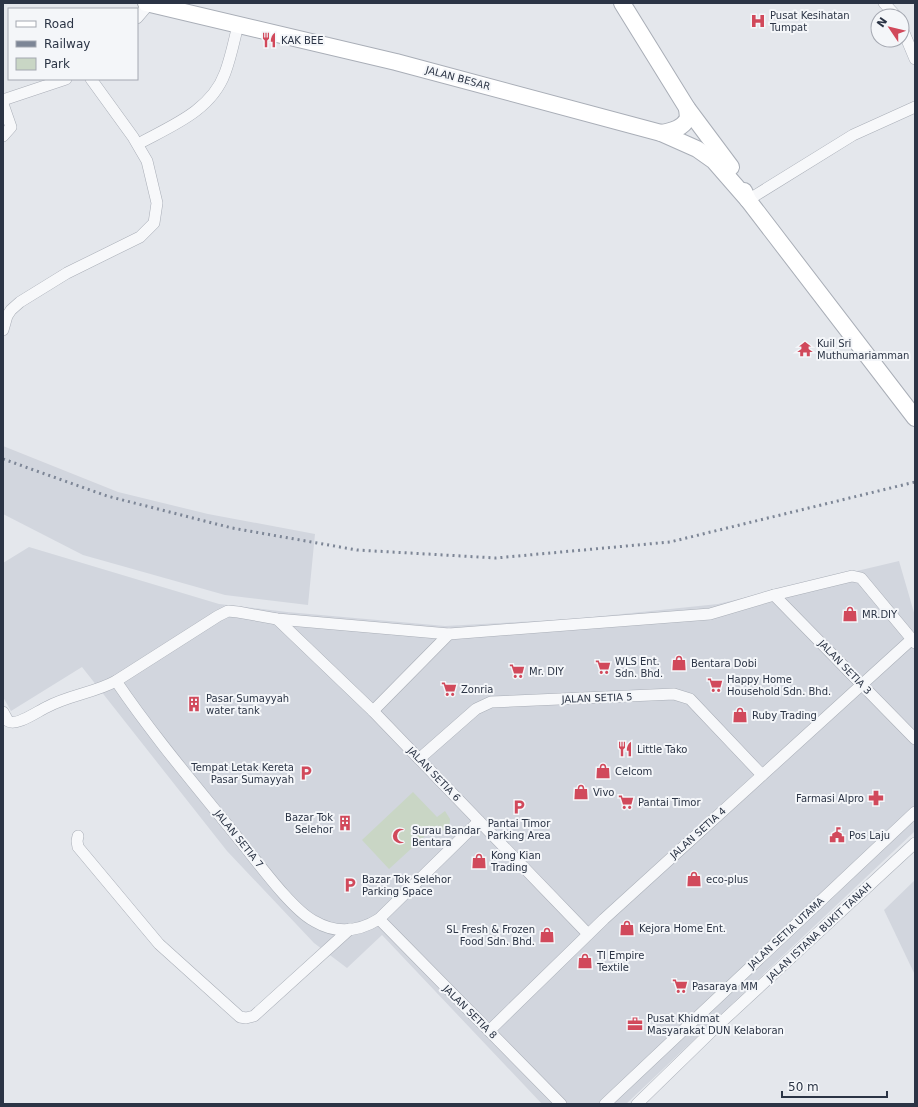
<svg xmlns="http://www.w3.org/2000/svg" width="918" height="1107" font-family="'DejaVu Sans',sans-serif">
<style>
.built{fill:#d2d6de}
.green{fill:#c9d6c5}
.lines{fill:none;stroke-linecap:round;stroke-linejoin:round}
.street-casing{stroke:#a9aeb7;stroke-width:12}
.secondary-casing{stroke:#a9aeb7;stroke-width:18}
.street{stroke:#f7f8fa;stroke-width:11}
.secondary{stroke:#fff;stroke-width:16}
.rail{stroke:#7d8696;stroke-width:3;stroke-dasharray:2 4;stroke-linecap:butt}
.labels{text-anchor:middle;dominant-baseline:central;stroke-width:4;stroke-linejoin:round;paint-order:stroke}
.poi-label{font-size:10px;fill:#2b3445;stroke:#f4f6f9;text-anchor:start}
.street-label{font-size:10px;fill:#2b3445;stroke:#f4f6f9}
</style>
<rect width="100%" height="100%" fill="#e4e7ec"/>
<g class="built">
<polygon points="3,446 118,492 208,514 315,534 308,605 225,595 83,555 3,514"/>
<polygon points="29,547 219,604 287,612 445,626 574,619 718,604 899,561 915,616 915,831 626,1104 542,1104 382,935 347,968 314,943 227,851 82,667 11,711 3,697 3,563"/>
<polygon points="915,880 915,975 884,910"/>
</g>
<polygon class="green" points="413,792 437,817 445,811 450,819 449,829 443,831 437,825 389,869 362,840"/>
<g class="lines">
<g class="street-casing">
<g id="street">
<polyline points="884,3 896,16"/>
<polyline points="137,18 149,4"/>
<polyline points="902,28 915,59"/>
<polyline points="3,100 66,79"/>
<polyline points="3,104 11,127 3,136"/>
<path d="M138,144c33,-18 73,-33 87,-71 6,-16 9,-32 13,-48"/>
<polyline points="748,200 853,135 915,107"/>
<polyline points="3,330 7,316 11,310 20,302 67,273 140,237 154,223 157,203 147,161 133,137 91,79"/>
<polyline points="774,595 915,739"/>
<polyline points="277,619 373,711 588,934"/>
<polyline points="373,711 449,634"/>
<path d="M3,712l5,9c8,6 30,-10 39,-14 22,-12 47,-14 69,-26"/>
<polyline points="419,759 476,709 491,702 674,694 690,699 762,775"/>
<path d="M479,821l-100,98c-21,13 -43,15 -65,2 -21,-11 -52,-53 -68,-73 -44,-55 -90,-108 -130,-167l102,-65 10,-5 10,1 39,7 172,15 261,-20 64,-19 78,-19 9,2 54,65"/>
<polyline points="78,836 77,841 78,847 159,944 240,1017 246,1018 254,1016 350,929"/>
<polyline points="379,919 561,1104"/>
<polyline points="489,1031 604,919 912,639"/>
<polyline points="605,1104 915,812"/>
<polyline points="637,1104 714,1029 915,843"/>
</g>
</g>
<g class="secondary-casing">
<g id="secondary">
<polyline points="146,3 396,62 661,133 697,149 714,161 748,200"/>
<polyline points="622,3 687,108 731,167"/>
<path d="M661,133c12,-2 22,-5 27,-15l-1,-10"/>
<polyline points="744,191 748,200 915,418"/>
</g>
</g>
<use href="#street" class="street"/>
<use href="#secondary" class="secondary"/>
<polyline class="rail" points="3,459 107,496 232,528 357,550 496,558 670,542 915,482"/>
</g>
<defs>
<g id="hospital-bare" transform="scale(1.2)"><path d="M-5-5h3v3.5h4V-5h3V5h-3V1.5h-4V5h-3Z" fill="#d1495b" stroke="#f4f6f9" stroke-width="2.5" paint-order="stroke"/></g>
<g id="restaurant-bare" transform="scale(1.2)"><path d="M-5-6h1v4h1v-4h1v4h1v-4h1v5L-1.5 .5V6h-2V.5L-5-1ZM5-6V6H3V1.5H1.5Q1.5-4 5-6Z" fill="#d1495b" stroke="#f4f6f9" stroke-width="2.5" paint-order="stroke"/></g>
<g id="temple-bare" transform="scale(1.2)"><path d="M0-6L5-2H3V0L6.5 2.5H4V6H1.5V3h-3V6H-4V2.5H-6.5L-3 0V-2H-5Z" fill="#d1495b" stroke="#f4f6f9" stroke-width="2.5" paint-order="stroke"/></g>
<g id="shop-bare" transform="scale(1.2)"><path d="M-5-2.5h2.3a2.7 3.5 0 0 1 5.4 0H5L5.5 6h-11ZM-1.5-2.5h3a1.5 2.3 0 0 0-3 0Z" fill="#d1495b" stroke="#f4f6f9" stroke-width="2.5" paint-order="stroke"/></g>
<g id="supermarket-bare" transform="scale(1.2)"><path d="M-6-5.5h2.5l.6 2H6L4.5 2H-2.5L-4.4-4H-6ZM-1.5 3.2a1.3 1.3 0 1 0 .1 0ZM3 3.2a1.3 1.3 0 1 0 .1 0Z" fill="#d1495b" stroke="#f4f6f9" stroke-width="2.5" paint-order="stroke"/></g>
<g id="building-bare" transform="scale(1.2)"><path d="M-4-6H4V6H1V3H-1V6H-4ZM-2.5-4.3h1.7v1.8h-1.7ZM.8-4.3h1.7v1.8H.8ZM-2.5-1h1.7V.8h-1.7ZM.8-1h1.7V.8H.8Z" fill="#d1495b" stroke="#f4f6f9" stroke-width="2.5" paint-order="stroke"/></g>
<g id="parking-bare" transform="scale(1.2)"><path d="M-3.5-5.5H1a3.5 3.5 0 0 1 0 7H-1V5.5H-3.5ZM-1-3.4V-.6H.8a1.4 1.4 0 0 0 0-2.8Z" fill="#d1495b" stroke="#f4f6f9" stroke-width="2.5" paint-order="stroke"/></g>
<g id="pharmacy-bare" transform="scale(1.2)"><path d="M-2-6h4v4h4v4h-4v4h-4v-4h-4v-4h4Z" fill="#d1495b" stroke="#f4f6f9" stroke-width="2.5" paint-order="stroke"/></g>
<g id="civic-bare" transform="scale(1.2)"><path d="M-.6-6.5H3V-4.5H.6V-3L4-1V1h2V6H-6V1h2V-1L-.6-3ZM-1.2 2.5V6h2.4V2.5Z" fill="#d1495b" stroke="#f4f6f9" stroke-width="2.5" paint-order="stroke"/></g>
<g id="mosque-bare" transform="scale(1.2)"><path d="M3.5-4.9A6 6 0 1 0 3.5 4.9A5 5 0 1 1 3.5-4.9Z" fill="#d1495b" stroke="#f4f6f9" stroke-width="2.5" paint-order="stroke"/></g>
<g id="office-bare" transform="scale(1.2)"><path d="M-6-3h4V-5.5h4V-3h4V5H-6ZM-1-4.5V-3h2v-1.5ZM-6 0V1H6V0Z" fill="#d1495b" stroke="#f4f6f9" stroke-width="2.5" paint-order="stroke"/></g>
</defs>
<g fill-rule="evenodd">
<use href="#hospital-bare" x="758" y="21"/>
<use href="#restaurant-bare" x="269" y="40"/>
<use href="#temple-bare" x="805" y="349"/>
<use href="#shop-bare" x="850" y="614"/>
<use href="#shop-bare" x="679" y="663"/>
<use href="#supermarket-bare" x="603" y="667"/>
<use href="#supermarket-bare" x="517" y="671"/>
<use href="#supermarket-bare" x="715" y="685"/>
<use href="#supermarket-bare" x="449" y="689"/>
<use href="#building-bare" x="194" y="704"/>
<use href="#shop-bare" x="740" y="715"/>
<use href="#restaurant-bare" x="625" y="749"/>
<use href="#shop-bare" x="603" y="771"/>
<use href="#parking-bare" x="306" y="773"/>
<use href="#shop-bare" x="581" y="792"/>
<use href="#pharmacy-bare" x="876" y="798"/>
<use href="#supermarket-bare" x="626" y="802"/>
<use href="#parking-bare" x="519" y="807"/>
<use href="#building-bare" x="345" y="823"/>
<use href="#civic-bare" x="837" y="835"/>
<use href="#mosque-bare" x="400" y="836"/>
<use href="#shop-bare" x="479" y="861"/>
<use href="#shop-bare" x="694" y="879"/>
<use href="#parking-bare" x="350" y="885"/>
<use href="#shop-bare" x="627" y="928"/>
<use href="#shop-bare" x="547" y="935"/>
<use href="#shop-bare" x="585" y="961"/>
<use href="#supermarket-bare" x="680" y="986"/>
<use href="#office-bare" x="635" y="1024"/>
</g>
<g class="labels">
<g class="poi-label">
<text x="770" y="15">Pusat Kesihatan<tspan x="770" dy="12">Tumpat</tspan></text>
<text x="281" y="40">KAK BEE</text>
<text x="817" y="343">Kuil Sri<tspan x="817" dy="12">Muthumariamman</tspan></text>
<text x="862" y="614">MR.DIY</text>
<text x="615" y="661">WLS Ent.<tspan x="615" dy="12">Sdn. Bhd.</tspan></text>
<text x="691" y="663">Bentara Dobi</text>
<text x="529" y="671">Mr. DIY</text>
<text x="727" y="679">Happy Home<tspan x="727" dy="12">Household Sdn. Bhd.</tspan></text>
<text x="461" y="689">Zonria</text>
<text x="206" y="698">Pasar Sumayyah<tspan x="206" dy="12">water tank</tspan></text>
<text x="752" y="715">Ruby Trading</text>
<text x="637" y="749">Little Tako</text>
<text x="294" y="767" text-anchor="end">Tempat Letak Kereta<tspan x="294" dy="12">Pasar Sumayyah</tspan></text>
<text x="615" y="771">Celcom</text>
<text x="593" y="792">Vivo</text>
<text x="864" y="798" text-anchor="end">Farmasi Alpro</text>
<text x="638" y="802">Pantai Timor</text>
<text x="333" y="817" text-anchor="end">Bazar Tok<tspan x="333" dy="12">Selehor</tspan></text>
<text x="519" y="823" text-anchor="middle">Pantai Timor<tspan x="519" dy="12">Parking Area</tspan></text>
<text x="412" y="830">Surau Bandar<tspan x="412" dy="12">Bentara</tspan></text>
<text x="849" y="835">Pos Laju</text>
<text x="491" y="855">Kong Kian<tspan x="491" dy="12">Trading</tspan></text>
<text x="362" y="879">Bazar Tok Selehor<tspan x="362" dy="12">Parking Space</tspan></text>
<text x="706" y="879">eco-plus</text>
<text x="639" y="928">Kejora Home Ent.</text>
<text x="535" y="929" text-anchor="end">SL Fresh &amp; Frozen<tspan x="535" dy="12">Food Sdn. Bhd.</tspan></text>
<text x="597" y="955">Tl Empire<tspan x="597" dy="12">Textile</tspan></text>
<text x="692" y="986">Pasaraya MM</text>
<text x="647" y="1018">Pusat Khidmat<tspan x="647" dy="12">Masyarakat DUN Kelaboran</tspan></text>
</g>
<g class="street-label">
<text transform="translate(458 78) rotate(15)">JALAN BESAR</text>
<text transform="translate(845 667) rotate(46)">JALAN SETIA 3</text>
<text transform="translate(597 698) rotate(-2)">JALAN SETIA 5</text>
<text transform="translate(434 774) rotate(46)">JALAN SETIA 6</text>
<text transform="translate(698 833) rotate(-42)">JALAN SETIA 4</text>
<text transform="translate(239 839) rotate(51)">JALAN SETIA 7</text>
<text transform="translate(819 932) rotate(-43)">JALAN ISTANA BUKIT TANAH</text>
<text transform="translate(786 933) rotate(-43)">JALAN SETIA UTAMA</text>
<text transform="translate(470 1012) rotate(45)">JALAN SETIA 8</text>
</g>
</g>
<rect width="918" height="1107" fill="none" stroke="#2b3445" stroke-width="8"/>
<rect x="8" y="8" width="130" height="72" fill="#f4f6f9" stroke="#a4a8b1"/>
<rect x="16" y="21" width="20" height="6" fill="#ffffff" stroke="#a4a8b1"/>
<text x="44" y="28" font-size="12" fill="#2b3445">Road</text>
<rect x="16" y="41" width="20" height="6" fill="#7d8696" stroke="#a4a8b1"/>
<text x="44" y="48" font-size="12" fill="#2b3445">Railway</text>
<rect x="16" y="58" width="20" height="12" fill="#c9d6c5" stroke="#a4a8b1"/>
<text x="44" y="68" font-size="12" fill="#2b3445">Park</text>
<g transform="translate(890 28) rotate(305)"><circle r="19" fill="#f4f6f9" stroke="#a4a8b1"/>
<path d="M0-3L7 15L0 10L-7 15Z" fill="#d1495b"/>
<text y="-6" font-size="11" font-weight="bold" text-anchor="middle" fill="#2b3445">N</text>
</g>
<path d="M782 1091v6h105v-6" fill="none" stroke="#2b3445" stroke-width="2"/>
<text x="788" y="1091" font-size="12" fill="#2b3445" stroke="#f4f6f9" stroke-width="3" paint-order="stroke">50 m</text>
</svg>
